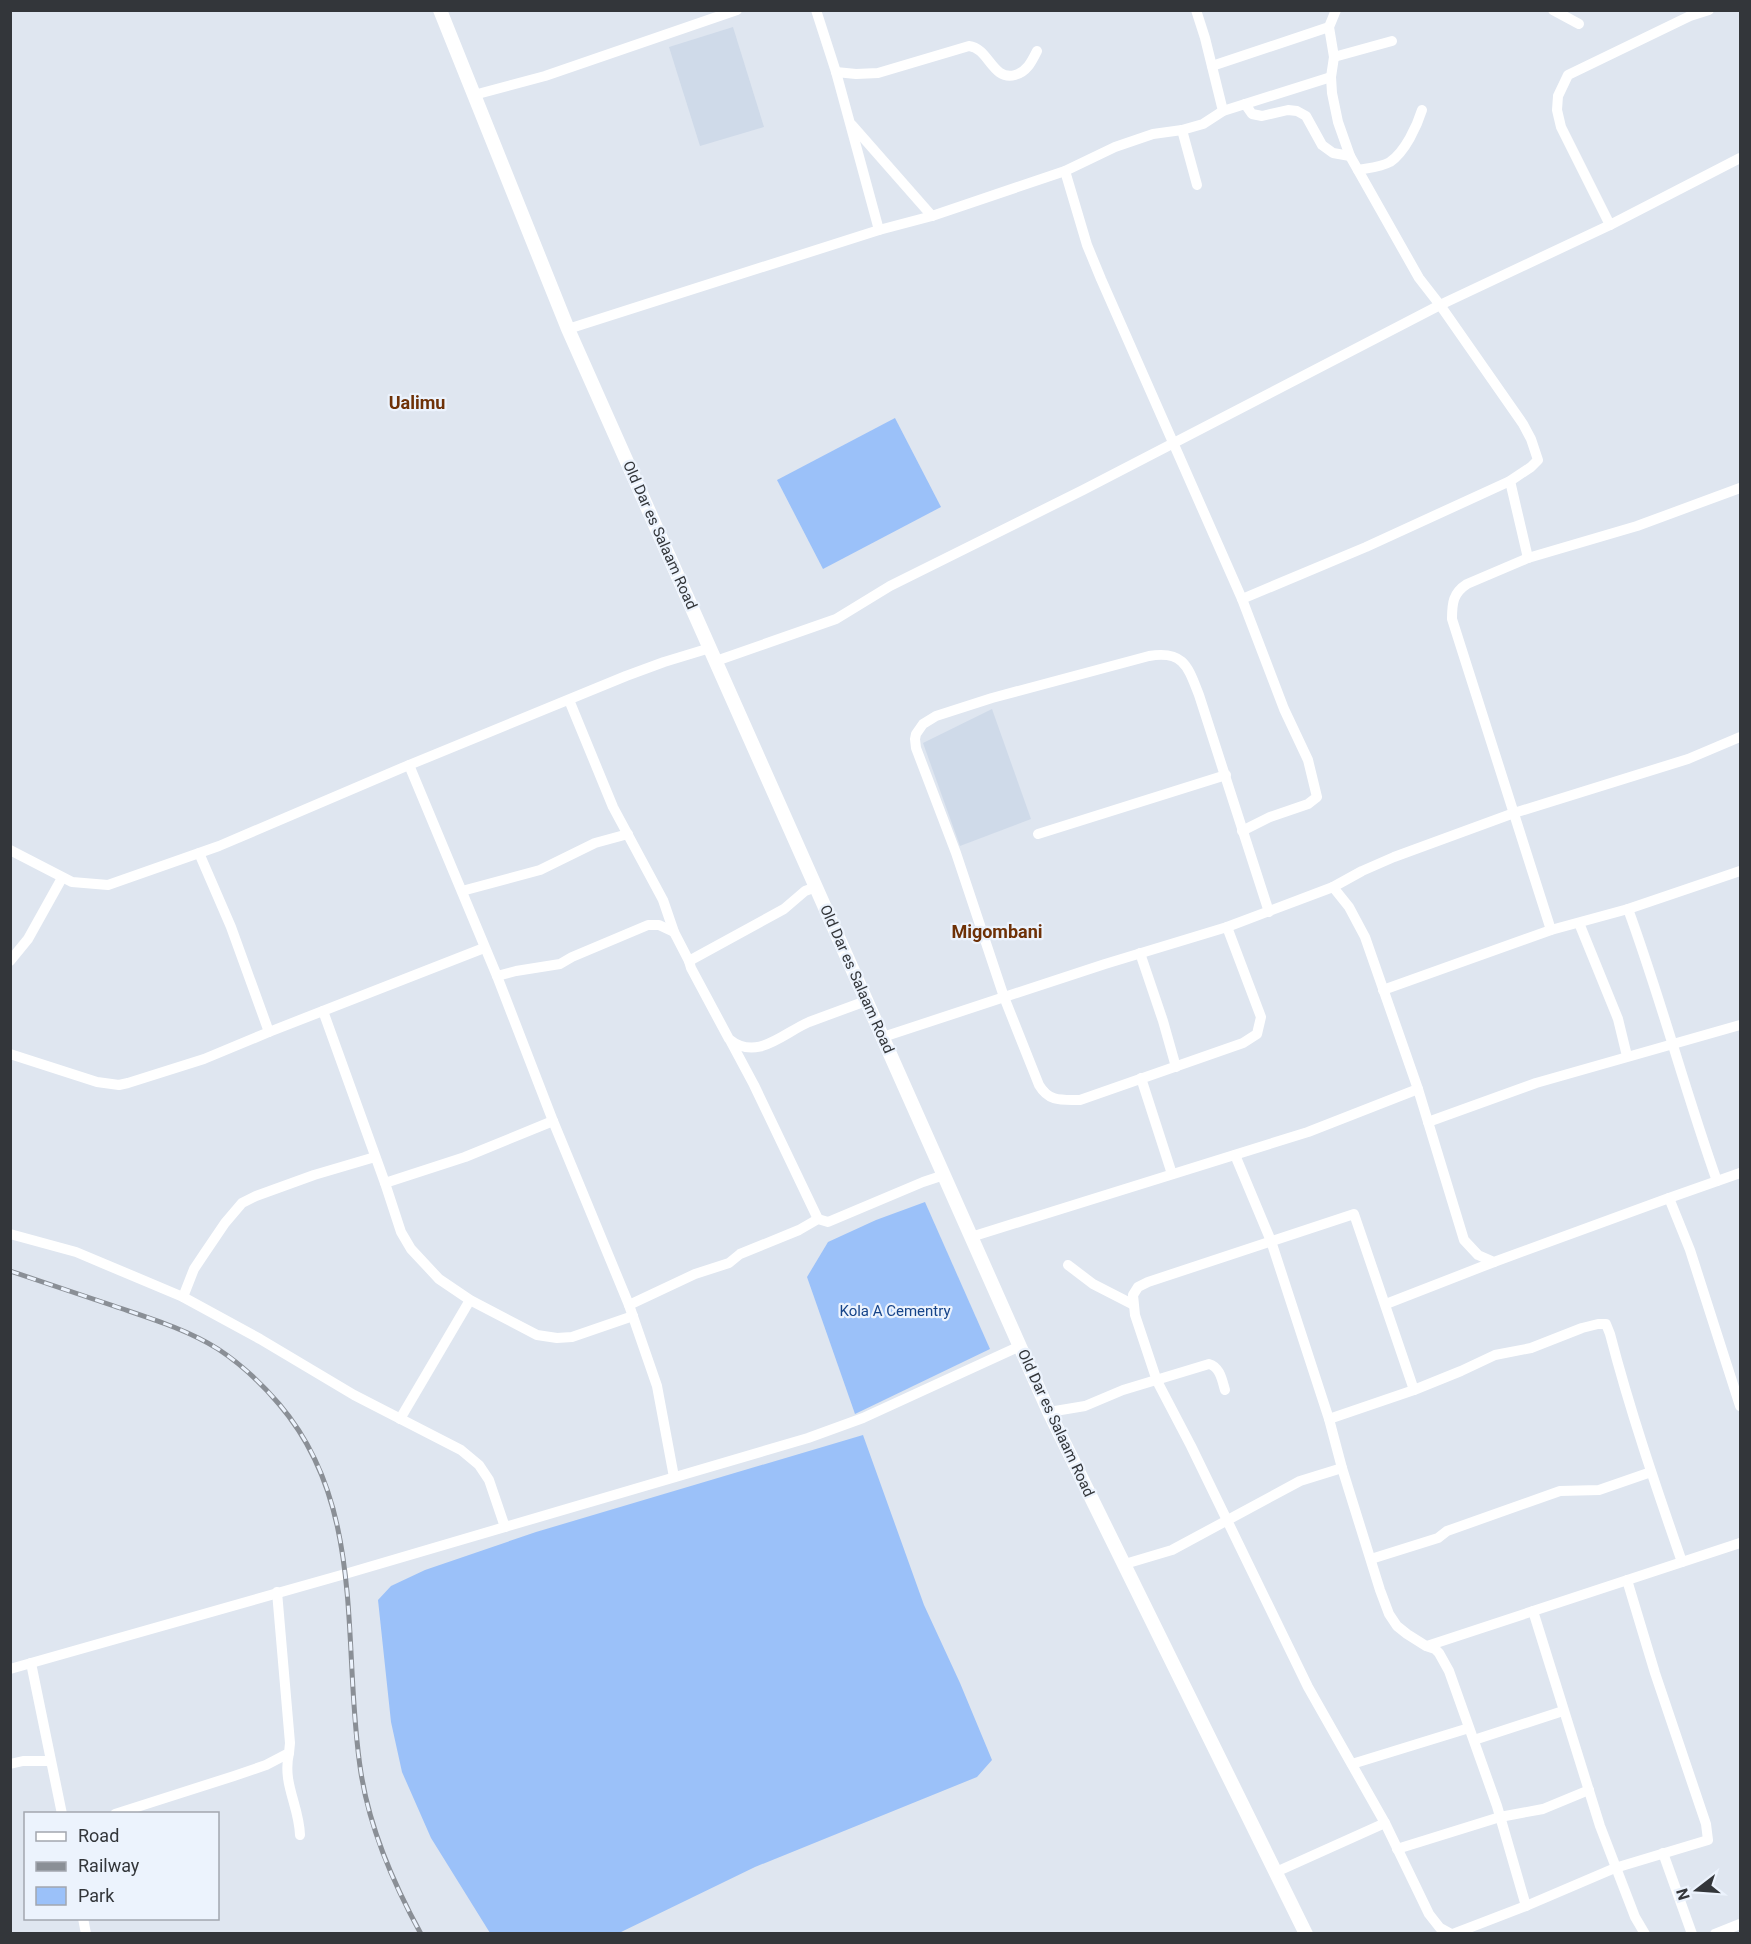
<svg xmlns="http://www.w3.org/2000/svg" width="1751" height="1944" font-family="Roboto,sans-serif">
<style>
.built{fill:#cfdae9}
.green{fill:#9bc1f9}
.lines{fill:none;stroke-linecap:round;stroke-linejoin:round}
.minor{stroke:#fff;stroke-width:10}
.major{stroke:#fff;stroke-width:14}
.rail-casing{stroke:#8a8f96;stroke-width:5}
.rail{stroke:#ecf3fd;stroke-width:3;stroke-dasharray:9;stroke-linecap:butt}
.labels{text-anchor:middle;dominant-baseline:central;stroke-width:4.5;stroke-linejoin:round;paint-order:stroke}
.street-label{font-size:15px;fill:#33363a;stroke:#ecf3fd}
.park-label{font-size:15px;fill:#164489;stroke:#ecf3fd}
.quarter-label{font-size:18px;font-weight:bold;fill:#6e3107;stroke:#ecf3fd}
</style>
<rect width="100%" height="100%" fill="#dfe6f0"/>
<g class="built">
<polygon points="733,27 764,127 700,146 669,47"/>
<polygon points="992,709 1031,819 960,846 923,743"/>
</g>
<g class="green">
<polygon points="895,418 941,507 823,569 777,480"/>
<polygon points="925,1202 990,1349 855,1414 807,1277 828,1242 876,1220"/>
<polygon points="863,1435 924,1605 960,1683 992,1760 977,1777 755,1867 619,1933 490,1933 431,1838 402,1772 391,1722 378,1600 391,1586 425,1570 536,1532"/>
</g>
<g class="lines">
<g class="minor">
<polyline points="816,10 836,72 879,230"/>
<polyline points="1196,10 1205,38 1223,111"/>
<polyline points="1553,10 1579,24"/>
<polyline points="1334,57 1392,41"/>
<polyline points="1212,66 1329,27"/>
<path d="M836,72l20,2 22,-1 91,-27c20,2 23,35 46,29 12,-3 17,-14 22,-24"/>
<polyline points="474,95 545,76 737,10"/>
<polyline points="1245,104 1252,114 1262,116 1288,110 1297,111 1306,116 1322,145 1333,153 1350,156"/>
<polyline points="852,125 932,216"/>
<polyline points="1182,130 1197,185"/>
<path d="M1358,170c10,-2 23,-3 32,-8 15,-10 27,-36 32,-52"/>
<polyline points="1065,171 1087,245 1101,279 1242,599 1284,709 1308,760 1317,797 1308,804 1270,817 1242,831"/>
<polyline points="1610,225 1561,127 1557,110 1558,96 1568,75 1690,16 1709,10"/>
<polyline points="568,329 879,230 932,216 1065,171 1115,147 1153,134 1182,130 1203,124 1223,111 1331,77"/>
<polyline points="1510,481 1528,558"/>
<polyline points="1242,599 1366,547 1510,481 1531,467 1538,460 1531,439 1523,424 1440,305 1419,278 1350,156 1338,122 1332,93 1331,77 1334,57 1329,27 1336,10"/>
<polyline points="716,661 836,619 890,586 1083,490 1440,305 1610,225 1740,158"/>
<path d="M569,700l44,107 50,93 11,32 15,29 2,7 38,71c28,23 54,-6 80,-17 19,-7 38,-14 57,-21"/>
<polyline points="409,765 497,976 553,1121 629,1305 657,1386 674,1477"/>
<polyline points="1038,834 1226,775"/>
<polyline points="10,850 72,882 108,885 219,846 409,765 626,676 664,662 710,648"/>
<polyline points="199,853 231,927 269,1032"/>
<polyline points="1333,887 1362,871 1394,857 1514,813 1688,759 1740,737"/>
<polyline points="462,891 540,870 595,843 628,834"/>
<path d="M1628,909c33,90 57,182 89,272"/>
<polyline points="1579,923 1618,1019 1627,1056"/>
<path d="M1227,927l34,90 -4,17 -14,9 -163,57c-19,0 -31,2 -41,-15l-35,-88 -48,-144 -40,-105 -1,-9 1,-5 7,-10 13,-8 56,-18 157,-42c35,-6 39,11 50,39l70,217"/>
<path d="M1551,930l-99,-311c0,-16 1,-26 15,-35l61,-26 109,-32 103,-38"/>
<polyline points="1140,953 1163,1021 1176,1067"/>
<polyline points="10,961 28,939 62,878"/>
<polyline points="689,961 784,909 805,891 816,887"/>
<polyline points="497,976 516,971 560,964 572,957 648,925 659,925 674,932"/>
<polyline points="1383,990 1551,930 1628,909 1740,871"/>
<polyline points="323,1011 385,1183 401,1232 411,1249 439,1279 470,1300 537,1335 557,1338 572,1337 633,1316"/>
<polyline points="883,1037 1105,964 1227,927 1333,887 1349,907 1365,937 1418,1089 1464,1240 1478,1255 1494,1262 1669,1198 1690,1250 1740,1406"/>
<polyline points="731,1042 754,1085 818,1219"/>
<polyline points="10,1054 97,1082 119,1085 128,1083 204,1059 269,1032 484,948"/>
<polyline points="1141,1078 1172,1174"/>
<polyline points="1428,1122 1536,1083 1740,1025"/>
<polyline points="1235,1155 1271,1241 1329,1419 1342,1468 1380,1590 1389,1614 1397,1626 1407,1634 1426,1646 1435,1649 1439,1653 1449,1671 1497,1806 1526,1906"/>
<polyline points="385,1183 465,1157 553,1121"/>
<polyline points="1669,1198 1740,1173"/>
<polyline points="10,1234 76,1252 183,1297 260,1339 354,1395 461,1450 479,1465 489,1480 505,1527"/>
<polyline points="971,1237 1308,1132 1418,1089"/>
<polyline points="1068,1265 1093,1284 1132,1304"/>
<polyline points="183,1297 194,1269 204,1254 225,1223 242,1203 256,1196 314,1175 375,1157"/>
<polyline points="1386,1304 1494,1262"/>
<polyline points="629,1305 695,1274 729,1263 740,1254 799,1230 818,1219 828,1222 923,1182 944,1175"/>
<polyline points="1414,1390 1354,1214 1148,1282 1138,1287 1133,1295 1135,1315 1157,1381 1191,1446 1308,1687 1385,1823 1429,1914 1440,1928 1451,1934"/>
<path d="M1049,1412l36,-6 38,-16 86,-26c11,3 13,16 16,26"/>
<polyline points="400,1419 470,1300"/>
<path d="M1329,1419l85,-29 47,-19 34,-16 36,-7 51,-20 16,-4h8l4,10c20,77 46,153 72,228"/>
<polyline points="1371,1559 1438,1538 1447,1531 1560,1491 1599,1490 1651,1472"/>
<polyline points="1125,1564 1172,1550 1300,1481 1342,1468"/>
<polyline points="1533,1611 1600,1826 1635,1917 1645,1934"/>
<polyline points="1427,1646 1740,1543"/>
<polyline points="31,1663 62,1814"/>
<polyline points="10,1669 345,1574 808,1438 863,1418 1020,1346"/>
<polyline points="1474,1740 1563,1711"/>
<path d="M289,1753c-7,31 10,52 11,82"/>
<polyline points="10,1764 23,1761 50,1761"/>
<polyline points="1352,1764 1469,1728"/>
<polyline points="115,1814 234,1776 266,1765 289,1753 290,1743 277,1592"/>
<polyline points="1397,1849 1500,1817 1543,1809 1589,1790"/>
<polyline points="1663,1853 1692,1934"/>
<polyline points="1276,1872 1385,1823"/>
<polyline points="83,1918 86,1934"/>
<polyline points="1453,1934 1526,1906 1615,1868 1708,1840 1706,1824 1655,1673 1627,1580"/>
<polyline points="1715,1934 1740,1924"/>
</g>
<polyline class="major" points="440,10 568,329 1049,1412 1306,1934"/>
<g class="rail-casing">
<path id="rail" d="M10,1271c35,12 69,23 104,35 35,12 72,23 104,43 23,15 43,34 61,55 89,104 62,243 82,369 9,57 32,110 60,161"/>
</g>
<use href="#rail" class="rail"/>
</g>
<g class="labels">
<g class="street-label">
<text transform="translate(660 535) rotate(66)">Old Dar es Salaam Road</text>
<text transform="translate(857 979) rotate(66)">Old Dar es Salaam Road</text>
<text transform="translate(1056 1423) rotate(65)">Old Dar es Salaam Road</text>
</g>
<g class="park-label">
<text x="895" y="1311">Kola A Cementry</text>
</g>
<g class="quarter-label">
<text x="417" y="402">Ualimu</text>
<text x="997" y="931">Migombani</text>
</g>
</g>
<rect width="1751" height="1944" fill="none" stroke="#33363a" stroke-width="24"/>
<rect x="24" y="1812" width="195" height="108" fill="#ecf3fd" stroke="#a2a7af" stroke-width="1.5"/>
<rect x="36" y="1832" width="30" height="9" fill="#ffffff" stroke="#a2a7af" stroke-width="1.5"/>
<text x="78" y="1842" font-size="18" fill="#33363a">Road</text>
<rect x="36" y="1862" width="30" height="9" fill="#8a8f96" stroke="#a2a7af" stroke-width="1.5"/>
<text x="78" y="1872" font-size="18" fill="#33363a">Railway</text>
<rect x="36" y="1887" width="30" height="18" fill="#9bc1f9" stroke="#a2a7af" stroke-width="1.5"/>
<text x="78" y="1902" font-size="18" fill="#33363a">Park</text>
<g transform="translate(1697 1890) rotate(253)" stroke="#ecf3fd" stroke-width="4.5" paint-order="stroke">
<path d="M0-4.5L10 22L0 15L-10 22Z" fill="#33363a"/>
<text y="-9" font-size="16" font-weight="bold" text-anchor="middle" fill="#33363a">N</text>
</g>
</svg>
